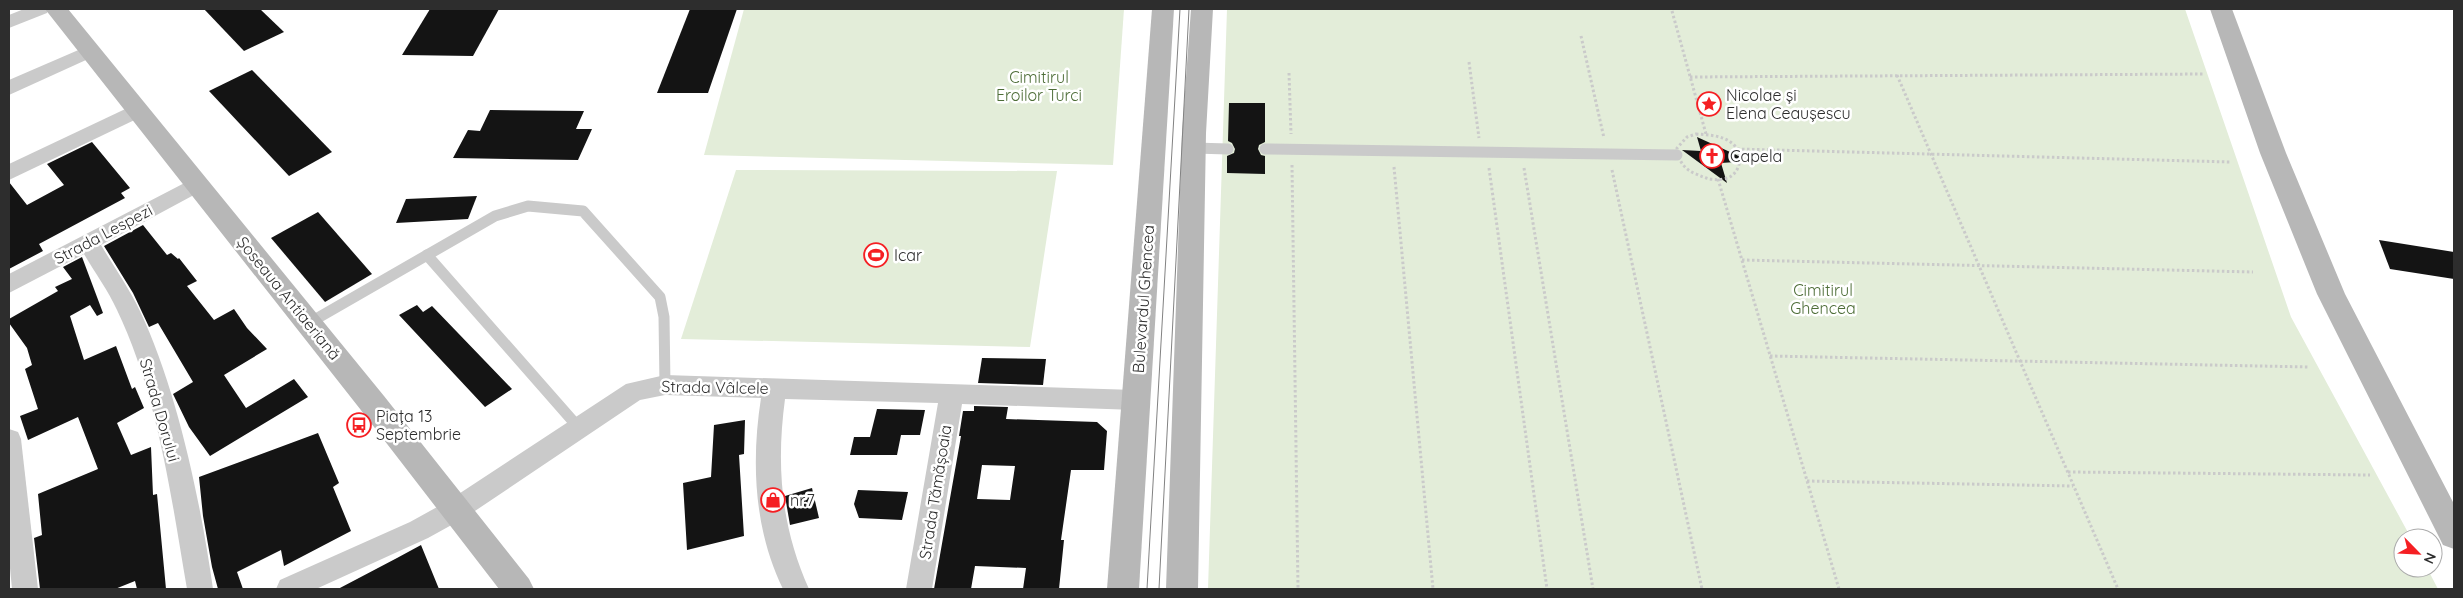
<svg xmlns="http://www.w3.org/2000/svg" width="2463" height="598" font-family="Quicksand,sans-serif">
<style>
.green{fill:#e3edd9}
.building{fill:#141414;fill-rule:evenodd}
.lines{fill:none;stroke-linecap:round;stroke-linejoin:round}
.path{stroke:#cacaca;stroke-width:3;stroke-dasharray:2.5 2.5;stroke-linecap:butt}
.service{stroke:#cacaca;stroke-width:11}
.minor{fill:#cacaca;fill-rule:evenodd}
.secondary{fill:#b7b7b7;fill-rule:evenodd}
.tram{stroke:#828282;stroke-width:1}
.labels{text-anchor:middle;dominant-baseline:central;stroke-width:5;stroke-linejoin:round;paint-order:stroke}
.park-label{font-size:16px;fill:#4d6d37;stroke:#fff}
.poi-label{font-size:16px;fill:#2d2d2d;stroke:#fff;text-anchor:start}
.street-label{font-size:16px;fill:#2d2d2d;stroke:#fff}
</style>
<rect width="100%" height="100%" fill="#fff"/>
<g class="green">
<polygon points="744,9 1124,9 1113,165 704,155"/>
<polygon points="1227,9 2185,9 2291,317 2411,538 2403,538 2403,568 2427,568 2438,589 1208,589"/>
<polygon points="736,170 1057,171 1030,347 681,339"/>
</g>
<g class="building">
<polygon points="204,9 260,9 284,32 244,51"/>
<polygon points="430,9 499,9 473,56 402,55"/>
<polygon points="690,9 737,9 708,93 657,93"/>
<polygon points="252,70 332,152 289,176 209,91"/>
<polygon points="1229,103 1265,103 1265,142 1259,145 1258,149 1261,155 1265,156 1265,174 1227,173 1227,156 1234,153 1235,149 1232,143 1228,141"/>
<polygon points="490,110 584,111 576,129 592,129 578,160 453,158 468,130 480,131"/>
<polygon points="1697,137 1750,161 1721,163 1727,183 1682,150 1701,151"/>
<polygon points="92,142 130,188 121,193 125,198 39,244 43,251 9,269 9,182 27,205 64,185 47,164"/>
<polygon points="477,196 468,219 396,223 406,199"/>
<polygon points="318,212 372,274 325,302 271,238"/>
<polygon points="143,225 167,255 171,253 178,259 179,258 197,281 187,286 214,320 234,309 247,328 267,349 224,375 246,408 294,379 308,397 210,456 189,427 173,394 193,382 158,323 149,327 133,293 104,246"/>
<polygon points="2379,240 2454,252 2454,279 2390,269"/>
<polygon points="82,257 103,313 97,316 90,305 70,316 84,360 116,346 132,389 135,387 144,408 117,423 131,455 151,447 153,495 157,494 166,589 137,589 135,581 115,589 40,589 34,538 42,535 38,494 98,469 78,417 28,440 20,416 38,409 25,369 32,365 27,348 9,323 9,319 58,291 55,287 72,279 63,267"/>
<polygon points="417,305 423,312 432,306 512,389 485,407 399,315"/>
<polygon points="982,358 1046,359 1043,385 978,383"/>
<path d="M974,406l34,1 -2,12 91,3 10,9 -3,39h-33l-10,70h3l-5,49h-36l3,-21 -51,-2 -4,23h-37l27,-153h-2l4,-25h11zM982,465l33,1 -5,34 -33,-1z"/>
<polygon points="877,409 925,410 920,435 901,435 897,455 850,455 854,437 870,437"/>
<polygon points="745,420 744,454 739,455 744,536 687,550 683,483 711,477 714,425"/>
<polygon points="318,433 339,483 333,487 351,531 284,566 281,550 237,572 243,589 218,589 212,567 203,516 199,477"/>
<polygon points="812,488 819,518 790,525 785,496"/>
<polygon points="858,490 908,492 902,520 859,518 854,504"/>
<polygon points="421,545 439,589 338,589 397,558"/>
</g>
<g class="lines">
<g class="path">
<polyline points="1672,11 1706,134"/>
<polyline points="1581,36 1604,138"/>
<polyline points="1469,62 1479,138"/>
<polyline points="1289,73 1291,134"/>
<polyline points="1897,75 2118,589"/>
<polyline points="1690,77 2204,74"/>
<path d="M1696,134c12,1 27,1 37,10 12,11 7,33 -10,35 -10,2 -18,-1 -27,-5 -11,-4 -18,-13 -19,-26l10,-11z"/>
<polyline points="1737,149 2231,162"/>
<polyline points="1292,165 1298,589"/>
<polyline points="1394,167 1433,589"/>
<polyline points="1489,168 1547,589"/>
<polyline points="1524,168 1593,589"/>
<polyline points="1612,170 1702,589"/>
<polyline points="1718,179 1839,589"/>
<polyline points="1742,260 2253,272"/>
<polyline points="1770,356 2309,367"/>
<polyline points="2068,472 2370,475"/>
<polyline points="1807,481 2073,486"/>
</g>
<g class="service">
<polyline points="1194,148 1228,149"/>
<polyline points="1265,149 1677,155"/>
<polyline points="427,255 579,428"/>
<polyline points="309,323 495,216 528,206 583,211 660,297 664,317 665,385"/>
</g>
<g class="minor">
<polygon points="24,9 49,9 47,13 9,28 9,15"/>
<polygon points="90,45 97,47 100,51 97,55 9,95 9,80"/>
<polygon points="138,103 145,105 148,110 145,115 9,180 9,164"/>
<path d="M198,176l7,3 3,5 -3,5 -104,56c13,22 28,43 39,66 37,78 61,192 73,278h-26c-16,-93 -29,-193 -70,-279 -9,-20 -22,-37 -33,-56l-75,39v-19z"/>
<path d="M665,375l470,15 8,3 4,7 -4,7 -8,3 -173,-6 -30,185h-26l32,-186 -153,-4c-9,67 -4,128 24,190h-26c-29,-59 -32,-127 -22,-191l-96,-3 -25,5 -174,117 -38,21 -112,51h-40l4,-9 130,-58 38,-21 178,-117z"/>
<polygon points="9,429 18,432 21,439 38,589 12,589 9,558"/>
</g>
<g class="secondary">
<polygon points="45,9 68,9 384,396 529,579 534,589 499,589 364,414"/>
<polygon points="1152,9 1174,9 1139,589 1107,589"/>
<polygon points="1191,9 1213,9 1206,133 1198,589 1166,589 1182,133"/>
<polygon points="2210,9 2232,9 2286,153 2345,294 2454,504 2454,549 2443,545 2317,294 2260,153"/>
</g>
<g class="tram">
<polyline points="1147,589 1180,9"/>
<polyline points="1159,589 1189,9"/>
</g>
</g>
<defs>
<g id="sight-ring" transform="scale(1.25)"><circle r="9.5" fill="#fff" stroke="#f51f23" stroke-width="1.5"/><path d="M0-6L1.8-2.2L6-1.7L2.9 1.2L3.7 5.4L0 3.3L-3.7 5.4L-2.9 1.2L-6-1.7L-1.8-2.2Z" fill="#f51f23"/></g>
<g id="church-ring" transform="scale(1.25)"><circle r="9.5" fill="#fff" stroke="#f51f23" stroke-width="1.5"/><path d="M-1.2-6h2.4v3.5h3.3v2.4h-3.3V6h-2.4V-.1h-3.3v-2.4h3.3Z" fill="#f51f23"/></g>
<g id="stadium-ring" transform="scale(1.25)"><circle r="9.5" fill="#fff" stroke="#f51f23" stroke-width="1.5"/><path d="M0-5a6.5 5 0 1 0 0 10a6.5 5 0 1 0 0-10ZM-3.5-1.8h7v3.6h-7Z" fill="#f51f23"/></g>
<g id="bus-ring" transform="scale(1.25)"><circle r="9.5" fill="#fff" stroke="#f51f23" stroke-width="1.5"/><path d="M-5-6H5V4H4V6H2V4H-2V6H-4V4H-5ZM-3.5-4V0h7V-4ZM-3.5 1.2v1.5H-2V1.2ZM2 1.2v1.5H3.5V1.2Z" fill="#f51f23"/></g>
<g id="shop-ring" transform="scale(1.25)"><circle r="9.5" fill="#fff" stroke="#f51f23" stroke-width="1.5"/><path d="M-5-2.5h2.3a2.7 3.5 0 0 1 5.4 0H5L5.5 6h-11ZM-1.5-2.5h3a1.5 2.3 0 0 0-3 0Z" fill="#f51f23"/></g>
</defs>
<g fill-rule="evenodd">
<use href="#sight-ring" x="1709" y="104"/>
<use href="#church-ring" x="1712" y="156"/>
<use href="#stadium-ring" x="876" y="255"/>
<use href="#bus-ring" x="359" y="425"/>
<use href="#shop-ring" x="773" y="500"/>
</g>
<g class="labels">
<g class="park-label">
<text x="1039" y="77">Cimitirul<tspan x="1039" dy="18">Eroilor Turci</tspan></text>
<text x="1823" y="290">Cimitirul<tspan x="1823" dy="18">Ghencea</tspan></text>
</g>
<g class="poi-label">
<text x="1726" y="95">Nicolae și<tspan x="1726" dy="18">Elena Ceaușescu</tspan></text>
<text x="1730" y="156">Capela</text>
<text x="894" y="255">Icar</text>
<text x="376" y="416">Piața 13<tspan x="376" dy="18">Septembrie</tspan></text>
<text x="790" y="500">nr.7</text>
</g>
<g class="street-label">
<text transform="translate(103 234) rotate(-28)">Strada Lespezi</text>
<text transform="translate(289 298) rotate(51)">Șoseaua Antiaeriană</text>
<text transform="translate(1143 299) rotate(-86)">Bulevardul Ghencea</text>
<text transform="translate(715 387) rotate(1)">Strada Vâlcele</text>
<text transform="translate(160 410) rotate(74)">Strada Dorului</text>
<text transform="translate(935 492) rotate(-81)">Strada Tămășoaia</text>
</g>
</g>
<rect width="2463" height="598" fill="none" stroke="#2d2d2d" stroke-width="20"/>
<g transform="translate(2418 553) rotate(114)"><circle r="24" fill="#ffffff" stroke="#ababab"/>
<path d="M0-4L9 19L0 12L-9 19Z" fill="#f51f23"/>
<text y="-8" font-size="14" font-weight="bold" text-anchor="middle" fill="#2d2d2d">N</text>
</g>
</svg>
